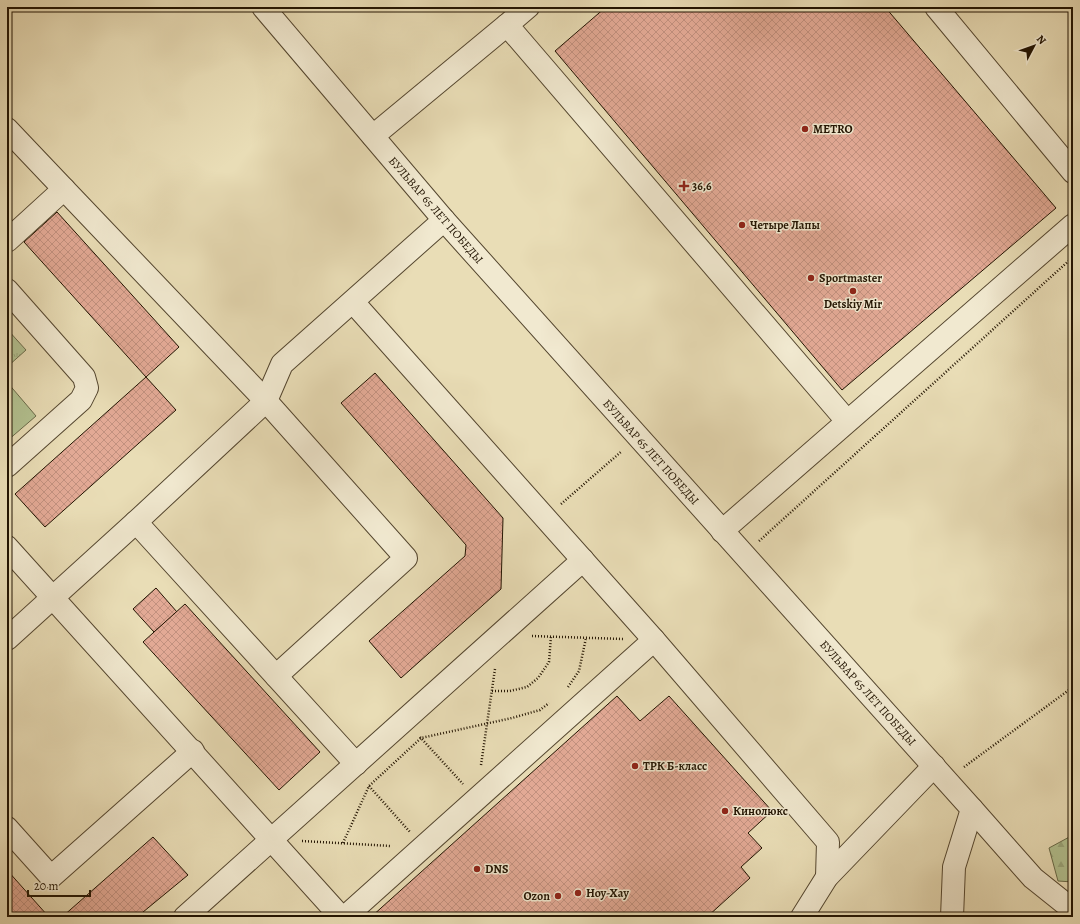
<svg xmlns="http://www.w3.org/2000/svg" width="1080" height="924" font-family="Alegreya,serif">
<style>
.forest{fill:url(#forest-firs);stroke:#6a6b4a}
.park{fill:url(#park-tufts);stroke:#6a6b4a}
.garden{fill:#b3c291;stroke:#6a6b4a}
.building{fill:url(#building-cross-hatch);stroke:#221402}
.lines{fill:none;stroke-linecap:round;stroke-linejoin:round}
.minor-casing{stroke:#54462f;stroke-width:24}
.path{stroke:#221402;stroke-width:2.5;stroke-dasharray:1 2;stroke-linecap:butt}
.minor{stroke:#f1e9d0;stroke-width:22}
.poi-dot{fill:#8f2418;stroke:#f1e9d0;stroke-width:1.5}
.labels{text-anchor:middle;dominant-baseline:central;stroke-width:3;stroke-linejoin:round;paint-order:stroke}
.poi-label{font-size:12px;font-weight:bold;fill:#221402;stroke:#f1e9d0;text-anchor:start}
.street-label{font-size:12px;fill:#221402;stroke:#f1e9d0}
</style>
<defs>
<pattern id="forest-firs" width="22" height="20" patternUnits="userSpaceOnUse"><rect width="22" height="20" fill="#b3c291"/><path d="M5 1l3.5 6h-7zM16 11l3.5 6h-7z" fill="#9aa67b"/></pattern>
<pattern id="park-tufts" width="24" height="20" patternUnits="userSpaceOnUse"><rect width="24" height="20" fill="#b3c291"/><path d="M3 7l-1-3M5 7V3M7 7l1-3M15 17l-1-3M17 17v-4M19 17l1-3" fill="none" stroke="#9aa67b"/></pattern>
<pattern id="building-cross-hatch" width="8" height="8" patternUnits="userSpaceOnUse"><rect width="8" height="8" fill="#e2a995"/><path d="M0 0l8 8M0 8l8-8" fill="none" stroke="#c2917f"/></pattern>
</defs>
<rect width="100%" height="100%" fill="#e9ddb6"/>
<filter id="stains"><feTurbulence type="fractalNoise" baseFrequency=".005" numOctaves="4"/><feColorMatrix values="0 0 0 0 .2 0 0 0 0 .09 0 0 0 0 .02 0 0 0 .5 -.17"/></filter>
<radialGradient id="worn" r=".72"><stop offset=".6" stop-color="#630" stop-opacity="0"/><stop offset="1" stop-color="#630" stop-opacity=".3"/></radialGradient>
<polygon class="forest" points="1073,835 1073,882 1058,881 1049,848"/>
<polygon class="park" points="7,329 26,350 7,367"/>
<polygon class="garden" points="7,382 36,416 7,441"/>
<g class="building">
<polygon points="606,7 885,7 1056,208 842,390 555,51"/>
<polygon points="57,212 179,347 146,377 24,242"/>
<polygon points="375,373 503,518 501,589 401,678 369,641 465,556 466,545 341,403"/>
<polygon points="146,377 176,410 45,527 15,494"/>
<polygon points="156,588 177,612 154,632 133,609"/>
<polygon points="185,604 320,752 279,790 143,642"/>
<polygon points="617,696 640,721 669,696 772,811 748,833 762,848 741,867 750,878 707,917 371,917"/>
<polygon points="153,837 188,875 137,917 62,917"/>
<polygon points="7,870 48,916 52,917 7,917"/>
</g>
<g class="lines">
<g class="minor-casing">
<g id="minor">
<polyline points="263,7 444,220 972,809 954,867 952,917"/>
<polyline points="528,7 507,25 847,421"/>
<polyline points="936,7 1073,172"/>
<polyline points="7,129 64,189 7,241"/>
<polyline points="373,136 507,25"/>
<polyline points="64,189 266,401 406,558 276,676"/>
<polyline points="7,290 84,377 87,388 81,400 7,466"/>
<polyline points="353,302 654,640 828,842 827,877"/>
<polyline points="136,522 356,764"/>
<polyline points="722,531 1073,225"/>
<polyline points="7,547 341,917"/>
<polyline points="7,639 136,522 266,401 282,364 444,220"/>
<polyline points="972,809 1033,878 1073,910"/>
<polyline points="7,828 51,877 193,751"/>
<polyline points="185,917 583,560"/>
<polyline points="345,917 654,640"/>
<polyline points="802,917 827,877 934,766"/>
</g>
</g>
<g class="path">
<polyline points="561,504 622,451"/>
<polyline points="759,541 1073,257"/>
<polyline points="532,636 623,639"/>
<polyline points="568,687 579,671 586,638"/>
<polyline points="492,691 510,691 527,687 538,678 549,662 551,636"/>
<polyline points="420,737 463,784"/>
<polyline points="481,765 495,669"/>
<polyline points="964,767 1073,687"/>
<polyline points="369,786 410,832"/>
<polyline points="302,841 391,846"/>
<polyline points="343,843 369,786 421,738 512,718 540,710 549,703"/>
</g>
<use href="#minor" class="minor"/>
</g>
<g class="poi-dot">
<circle cx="805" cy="129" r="4"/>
<path d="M682 180h4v4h4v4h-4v4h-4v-4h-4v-4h4z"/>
<circle cx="742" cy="225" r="4"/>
<circle cx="811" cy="278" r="4"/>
<circle cx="853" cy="291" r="4"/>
<circle cx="635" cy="766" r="4"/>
<circle cx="725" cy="811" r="4"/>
<circle cx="477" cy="869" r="4"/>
<circle cx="578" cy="893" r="4"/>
<circle cx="558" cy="896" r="4"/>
</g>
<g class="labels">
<g class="poi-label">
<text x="813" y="129">METRO</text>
<text x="692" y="186">36,6</text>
<text x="750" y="225">Четыре Лапы</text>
<text x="819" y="278">Sportmaster</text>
<text x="853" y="304" text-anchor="middle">Detskiy Mir</text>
<text x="643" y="766">ТРК Б-класс</text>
<text x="733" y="811">Кинолюкс</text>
<text x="485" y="869">DNS</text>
<text x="586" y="893">Ноу-Хау</text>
<text x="550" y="896" text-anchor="end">Ozon</text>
</g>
<g class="street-label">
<text transform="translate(436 210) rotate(49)">БУЛЬВАР 65 ЛЕТ ПОБЕДЫ</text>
<text transform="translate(651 452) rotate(48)">БУЛЬВАР 65 ЛЕТ ПОБЕДЫ</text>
<text transform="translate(868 693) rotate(48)">БУЛЬВАР 65 ЛЕТ ПОБЕДЫ</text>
</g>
</g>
<rect width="1080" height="924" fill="none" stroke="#e9ddb6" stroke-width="24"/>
<rect x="8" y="8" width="1064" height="908" fill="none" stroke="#221402" stroke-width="2"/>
<rect x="12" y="12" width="1056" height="900" fill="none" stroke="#221402"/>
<g transform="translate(1034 46) rotate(49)" stroke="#f1e9d0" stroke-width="3" paint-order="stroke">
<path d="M0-3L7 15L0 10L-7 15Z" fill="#221402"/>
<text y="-6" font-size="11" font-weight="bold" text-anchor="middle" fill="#221402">N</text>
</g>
<path d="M28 890v6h62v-6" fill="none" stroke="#221402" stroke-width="2"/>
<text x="34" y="890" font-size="12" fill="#221402" stroke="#f1e9d0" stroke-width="3" paint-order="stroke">20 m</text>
<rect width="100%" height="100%" filter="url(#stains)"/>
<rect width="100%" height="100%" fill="url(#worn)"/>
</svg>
